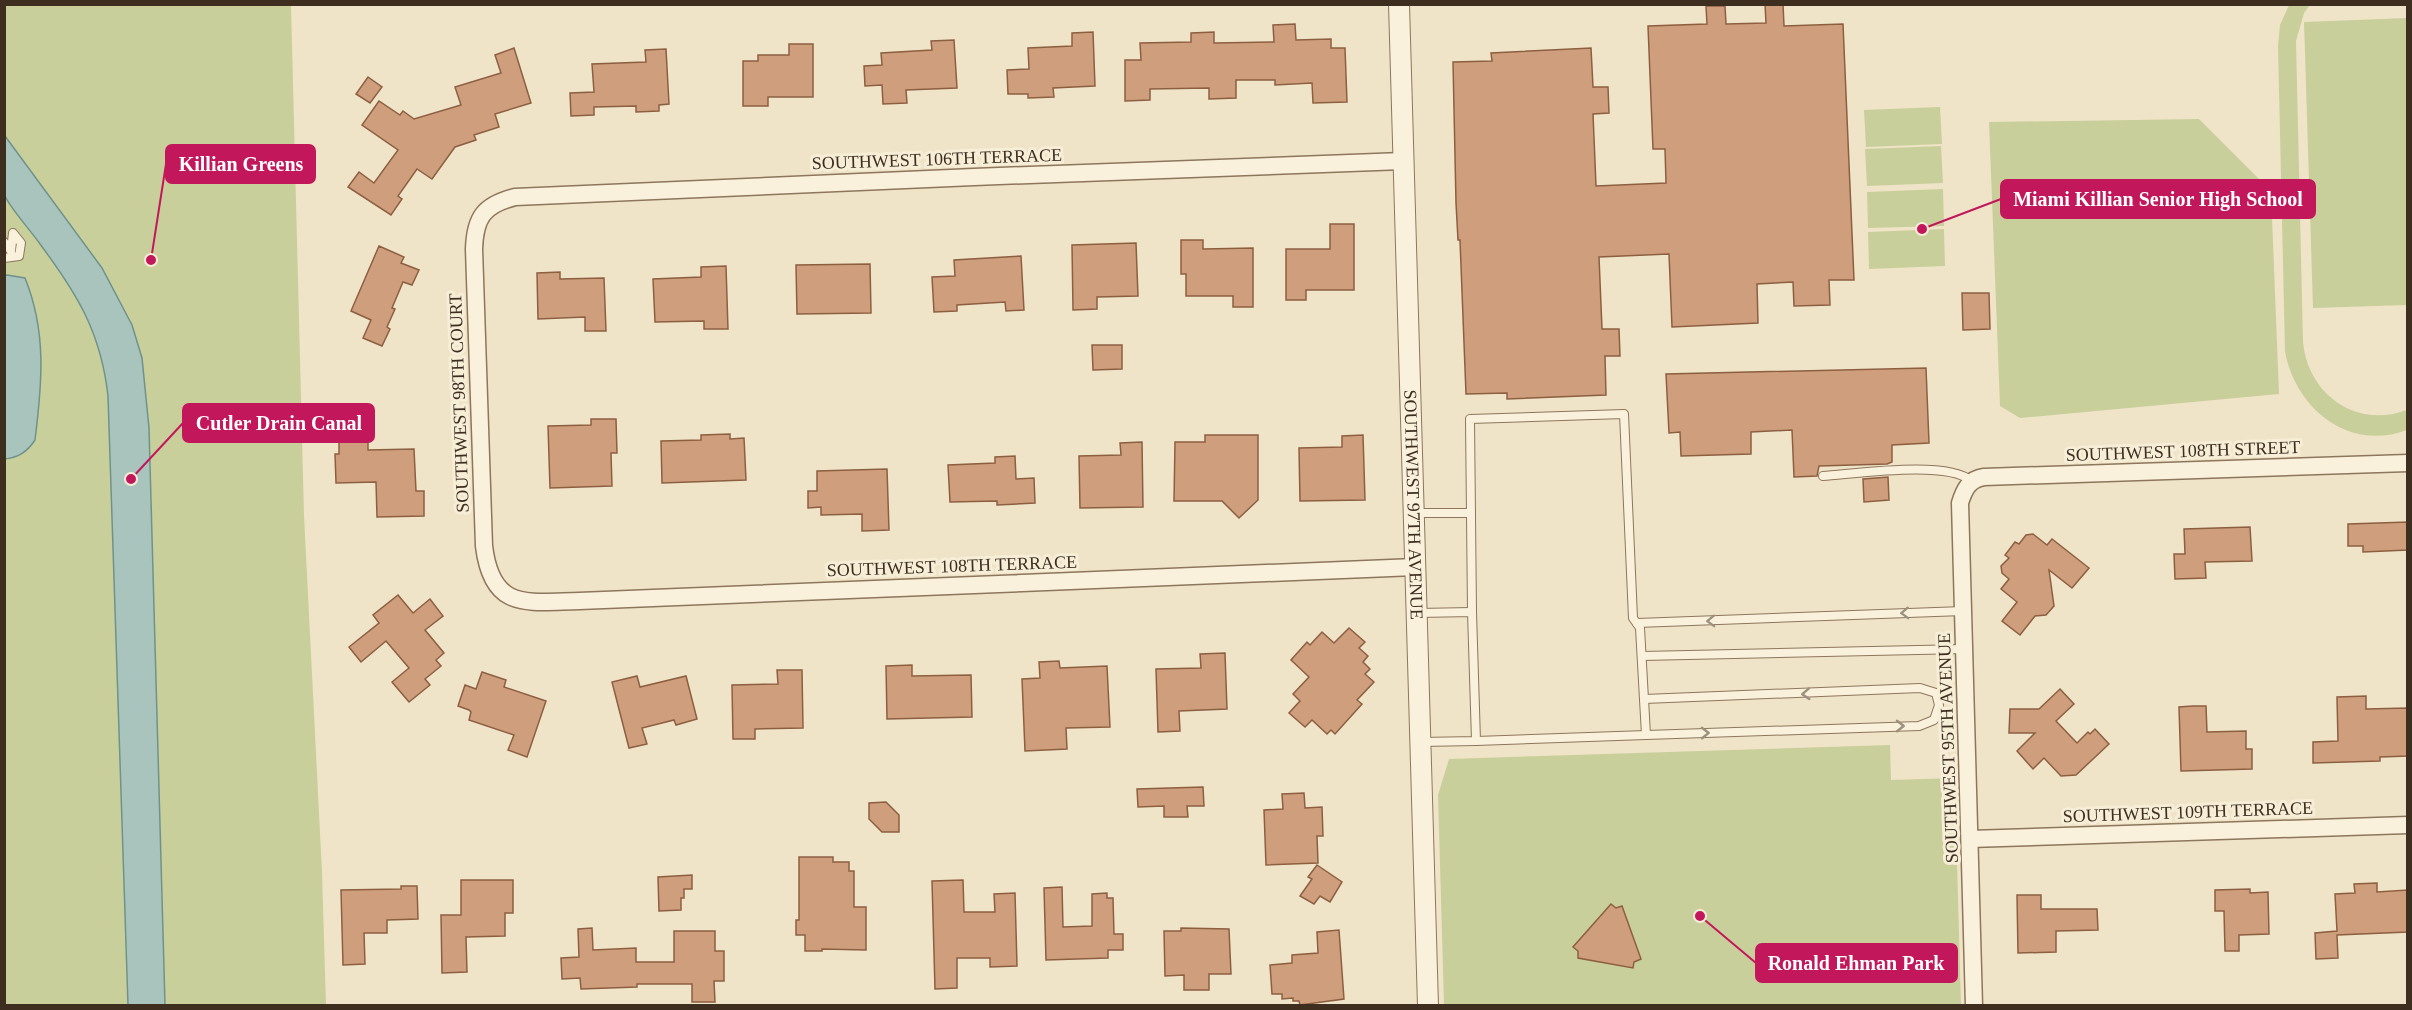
<svg xmlns="http://www.w3.org/2000/svg" width="2412" height="1010" font-family="Georgia,serif">
<style>
.green{fill:#c9cf9b}
.water{fill:#a9c4bc;stroke:#6f938a;stroke-width:1.5}
.building{fill:#cf9f7d;stroke:#8d5f41;stroke-width:1.5}
.lines{fill:none;stroke-linecap:round;stroke-linejoin:round}
.service-casing{stroke:#8d765c;stroke-width:10}
.minor-casing{stroke:#8d765c;stroke-width:19}
.tertiary-casing{stroke:#8d765c;stroke-width:22}
.service{stroke:#faf1dc;stroke-width:8}
.minor{stroke:#faf1dc;stroke-width:16}
.tertiary{stroke:#faf1dc;stroke-width:20}
.oneway{stroke:#9c907e}
.labels{text-anchor:middle;dominant-baseline:central;stroke-width:6;stroke-linejoin:round;paint-order:stroke}
.street-label{font-size:18px;fill:#3d2e20;stroke:#f7eed8}
.leader{fill:none;stroke:#c2185b;stroke-width:2}
.callout-dot{fill:#c2185b;stroke:#f7eed8;stroke-width:2}
.callout{fill:#c2185b;stroke:#c2185b;stroke-width:2}
.callout-label{font-size:20px;text-anchor:middle;font-weight:bold;fill:#fff}
</style>
<rect width="100%" height="100%" fill="#f0e4c8"/>
<g class="green">
<polygon points="5,5 291,5 304,515 322,872 326,1005 5,1006"/>
<path d="M2289,5h21l-6,8 -8,28 7,301c5,53 54,87 104,68v20c-58,22 -111,-21 -122,-78l-7,-306 2,-21z"/>
<polygon points="2407,18 2407,305 2313,308 2304,22"/>
<polygon points="1940,107 1942,144 1866,147 1864,110"/>
<polygon points="2199,119 2271,191 2279,394 2020,418 2000,406 1989,122"/>
<polygon points="1941,146 1943,183 1867,186 1865,149"/>
<polygon points="1943,189 1944,226 1868,228 1867,192"/>
<polygon points="1944,229 1945,266 1869,269 1868,232"/>
<polygon points="1890,745 1891,780 1954,778 1955,803 1952,810 1952,821 1956,826 1961,1005 1444,1005 1438,795 1449,759"/>
</g>
<g class="water">
<path d="M5,136l97,132 30,57 10,33 7,70 16,577h-37l-20,-609c-7,-63 -30,-101 -68,-152 -8,-12 -30,-36 -35,-48 -4,-10 -1,-47 0,-60z"/>
<path d="M7,275l18,3c22,54 17,106 10,162 -8,12 -17,18 -31,19v-183z"/>
</g>
<g class="building">
<polygon points="1765,4 1783,4 1784,26 1843,24 1854,280 1829,280 1830,305 1794,306 1793,282 1757,284 1758,323 1672,327 1669,254 1599,257 1602,329 1619,329 1620,356 1605,356 1606,395 1507,399 1507,393 1466,394 1460,240 1458,240 1456,203 1453,62 1492,61 1491,53 1591,48 1593,87 1608,87 1609,113 1593,114 1596,186 1666,183 1665,149 1653,149 1648,26 1707,24 1706,6 1725,6 1726,24 1766,23"/>
<polygon points="1295,24 1296,40 1331,39 1331,48 1345,48 1347,102 1313,103 1312,83 1275,85 1275,80 1236,80 1236,98 1209,99 1209,88 1150,89 1150,100 1125,101 1125,60 1141,60 1140,43 1191,42 1191,33 1214,32 1214,43 1274,42 1273,25"/>
<polygon points="1093,32 1095,86 1053,88 1054,97 1028,98 1028,94 1008,94 1007,70 1029,69 1028,48 1072,46 1072,33"/>
<polygon points="954,40 957,88 906,90 907,103 883,104 882,85 865,86 864,66 882,65 881,53 932,50 931,41"/>
<polygon points="789,44 813,44 813,97 768,97 768,106 743,106 743,61 758,61 758,55 789,55"/>
<polygon points="514,48 531,103 495,114 499,127 474,135 476,140 455,147 432,179 417,169 398,196 402,199 391,215 348,187 359,172 374,183 398,150 362,125 379,101 400,115 403,111 414,119 461,105 455,87 501,73 495,55"/>
<polygon points="666,49 669,104 659,105 659,111 636,112 636,106 594,107 594,115 571,116 570,93 594,92 592,64 646,62 645,50"/>
<polygon points="368,77 382,87 370,103 356,94"/>
<polygon points="1330,224 1354,224 1354,290 1306,290 1306,300 1286,300 1286,249 1330,249"/>
<polygon points="1181,240 1203,240 1203,249 1253,248 1253,307 1233,307 1233,296 1186,296 1186,274 1181,274"/>
<polygon points="1136,243 1138,296 1097,297 1097,309 1073,310 1072,245"/>
<polygon points="379,246 404,257 401,263 419,270 412,285 403,282 392,308 395,309 387,327 390,329 382,346 363,338 371,320 351,311"/>
<polygon points="1021,256 1024,310 1006,311 1005,302 957,305 957,311 934,312 932,277 955,276 954,260"/>
<polygon points="870,264 871,313 797,314 796,265"/>
<polygon points="726,266 728,329 704,329 704,321 655,322 653,279 701,277 701,267"/>
<polygon points="560,272 560,279 604,278 606,331 585,331 585,317 538,319 537,273"/>
<polygon points="1962,293 1989,293 1990,329 1963,330"/>
<polygon points="1092,345 1122,345 1122,369 1093,370"/>
<polygon points="1926,368 1929,443 1892,445 1892,462 1887,464 1819,466 1817,476 1794,477 1792,430 1751,432 1751,454 1681,456 1680,432 1669,433 1666,374"/>
<polygon points="591,419 616,419 617,453 611,453 612,486 550,488 548,426 591,425"/>
<polygon points="730,434 730,439 744,438 746,480 662,483 661,441 701,440 701,435"/>
<polygon points="1205,435 1258,435 1258,500 1239,518 1222,501 1174,501 1175,442 1205,442"/>
<polygon points="1363,435 1365,500 1300,501 1299,448 1342,447 1342,436"/>
<polygon points="368,441 368,450 414,449 416,491 424,491 424,516 377,517 376,482 336,483 335,454 339,454 339,442"/>
<polygon points="1142,442 1143,507 1080,508 1079,456 1121,455 1120,443"/>
<polygon points="1015,456 1016,479 1034,478 1035,503 997,505 997,501 950,502 948,465 995,463 995,457"/>
<polygon points="887,469 889,530 862,531 862,514 821,515 821,507 808,508 808,491 817,491 817,471"/>
<polygon points="1888,477 1889,500 1864,502 1863,479"/>
<polygon points="2408,522 2408,550 2363,552 2363,546 2348,546 2348,524"/>
<polygon points="2250,527 2252,561 2205,562 2206,578 2175,579 2174,554 2185,554 2184,529"/>
<polygon points="2033,534 2047,545 2052,539 2089,568 2072,588 2049,570 2054,606 2046,615 2035,616 2020,635 2002,621 2017,602 2001,589 2009,579 2002,573 2001,566 2009,558 2005,555 2015,542 2019,544 2026,535"/>
<polygon points="398,595 413,613 430,599 443,616 425,630 444,653 436,660 441,666 425,679 430,685 409,702 392,682 409,668 386,641 361,662 349,647 379,623 373,615"/>
<polygon points="1349,628 1365,642 1359,648 1368,656 1363,662 1370,669 1365,674 1374,682 1357,700 1362,704 1335,734 1331,730 1327,734 1312,720 1305,727 1289,713 1300,701 1293,694 1309,677 1291,660 1307,642 1310,645 1322,632 1334,643"/>
<polygon points="1225,653 1227,709 1179,711 1180,731 1158,732 1156,669 1201,668 1200,654"/>
<polygon points="1059,661 1060,668 1107,666 1110,727 1066,728 1067,749 1025,751 1022,679 1040,678 1039,662"/>
<polygon points="912,665 912,676 971,675 972,717 887,719 886,666"/>
<polygon points="777,670 802,670 803,728 755,729 755,739 733,739 732,685 778,684"/>
<polygon points="482,672 506,680 504,687 546,701 527,757 508,750 514,735 469,720 471,712 469,710 458,706 465,685 476,689"/>
<polygon points="637,676 640,687 686,676 697,719 676,725 674,720 642,728 647,744 629,748 612,682"/>
<polygon points="2060,689 2074,704 2056,721 2077,743 2088,732 2090,734 2095,729 2109,744 2076,775 2061,776 2044,758 2033,769 2017,751 2035,733 2009,733 2010,709 2039,709"/>
<polygon points="2366,696 2366,709 2408,708 2408,756 2380,757 2380,761 2313,763 2313,742 2338,741 2337,697"/>
<polygon points="2193,706 2206,706 2207,732 2246,731 2246,749 2252,749 2252,769 2181,771 2179,707"/>
<polygon points="1203,787 1204,806 1187,806 1188,817 1164,817 1164,806 1138,807 1137,789"/>
<polygon points="1304,793 1305,808 1322,807 1323,836 1317,836 1318,863 1266,865 1264,810 1283,809 1282,794"/>
<polygon points="886,802 899,815 899,832 882,832 869,819 869,803"/>
<polygon points="799,857 833,857 833,862 849,862 849,871 854,871 854,907 866,907 866,950 822,949 822,951 805,951 805,935 796,935 796,920 799,920"/>
<polygon points="1317,865 1342,882 1330,902 1320,896 1314,904 1300,896 1312,879 1308,877"/>
<polygon points="692,875 692,889 684,889 684,898 681,898 681,910 659,911 658,877"/>
<polygon points="461,880 513,880 513,913 505,913 505,936 466,937 467,972 442,973 441,915 461,915"/>
<polygon points="963,880 964,912 995,912 994,894 1015,893 1017,966 990,967 990,958 957,958 957,988 935,989 932,881"/>
<polygon points="2377,883 2377,892 2408,890 2408,932 2337,935 2338,958 2316,959 2315,933 2337,931 2335,894 2355,893 2354,884"/>
<polygon points="401,886 417,886 418,919 387,920 387,933 364,933 365,964 343,965 341,890 401,889"/>
<polygon points="1062,887 1063,927 1092,926 1092,894 1107,893 1107,898 1113,898 1114,934 1123,934 1123,950 1108,950 1108,958 1046,960 1044,888"/>
<polygon points="2250,889 2250,893 2268,892 2269,934 2239,935 2239,951 2225,951 2224,911 2215,911 2215,890"/>
<polygon points="2017,895 2041,895 2041,909 2097,909 2098,930 2056,931 2056,952 2018,953"/>
<polygon points="1611,904 1616,908 1622,906 1641,959 1634,962 1633,968 1578,958 1578,951 1573,947"/>
<polygon points="592,928 593,950 636,948 636,962 674,962 674,931 715,931 715,951 724,951 724,981 714,981 715,1002 692,1002 692,984 637,984 637,987 581,989 580,978 562,979 561,958 579,957 578,929"/>
<polygon points="1181,928 1229,929 1231,974 1209,974 1209,990 1184,990 1184,975 1165,976 1164,931 1181,931"/>
<polygon points="1339,930 1344,999 1300,1005 1299,1001 1293,1001 1293,998 1282,999 1282,994 1272,994 1270,965 1292,963 1292,955 1318,953 1317,932"/>
</g>
<g class="lines">
<g class="service-casing">
<g id="service">
<polyline points="4,242 11,251 13,233 21,243 19,256 4,258"/>
<path d="M1823,476c32,-2 125,-16 148,5"/>
<polyline points="1415,513 1471,513"/>
<polyline points="1472,612 1470,419 1624,414 1633,618 1640,628 1646,735 1476,741"/>
<polyline points="1418,613 1472,612 1476,741 1420,742"/>
<polyline points="1637,623 1963,611"/>
<polyline points="1642,656 1965,649"/>
<polyline points="1644,699 1920,688 1936,693 1939,705 1934,720 1919,726 1646,735"/>
</g>
</g>
<g class="minor-casing">
<g id="minor">
<path d="M1403,161l-429,16 -459,20c-31,8 -40,20 -41,52l10,297c8,65 42,56 95,55l836,-34"/>
<polyline points="1970,839 2408,825"/>
<path d="M1974,1006l-14,-503c4,-13 9,-24 24,-26l424,-14"/>
</g>
</g>
<g class="tertiary-casing">
<g id="tertiary">
<path id="s1" d="M1399,4l29,1002"/>
</g>
</g>
<use href="#service" class="service"/>
<use href="#minor" class="minor"/>
<use href="#tertiary" class="tertiary"/>
</g>
<defs><path id="oneway-chevron" d="M-2-3.5L2.5 0L-2 3.5" fill="none" stroke-width="1.6" stroke-linecap="round" stroke-linejoin="round" transform="scale(1.5)"/></defs>
<g class="oneway">
<use href="#oneway-chevron" transform="translate(1905 613) rotate(178)"/>
<use href="#oneway-chevron" transform="translate(1711 621) rotate(178)"/>
<use href="#oneway-chevron" transform="translate(1806 694) rotate(177)"/>
<use href="#oneway-chevron" transform="translate(1900 726)"/>
<use href="#oneway-chevron" transform="translate(1705 733) rotate(-1)"/>
</g>
<g class="labels">
<g class="street-label">
<text transform="translate(937 159) rotate(-2)">SOUTHWEST 106TH TERRACE</text>
<text transform="translate(459 403) rotate(-92)">SOUTHWEST 98TH COURT</text>
<text transform="translate(2183 451) rotate(-2)">SOUTHWEST 108TH STREET</text>
<text stroke="none"><textPath href="#s1" startOffset="501">SOUTHWEST 97TH AVENUE</textPath></text>
<text transform="translate(952 566) rotate(-2)">SOUTHWEST 108TH TERRACE</text>
<text transform="translate(1948 748) rotate(-92)">SOUTHWEST 95TH AVENUE</text>
<text transform="translate(2188 812) rotate(-2)">SOUTHWEST 109TH TERRACE</text>
</g>
</g>
<path class="leader" d="M151 260L166 164M1922 229L2001 199M131 479L183 423M1700 916L1756 963"/>
<g class="callout-dot">
<circle cx="151" cy="260" r="6"/>
<circle cx="1922" cy="229" r="6"/>
<circle cx="131" cy="479" r="6"/>
<circle cx="1700" cy="916" r="6"/>
</g>
<g class="callout">
<rect x="166" y="145" width="149" height="38" rx="6"/>
<rect x="2001" y="180" width="314" height="38" rx="6"/>
<rect x="183" y="404" width="191" height="38" rx="6"/>
<rect x="1756" y="944" width="201" height="38" rx="6"/>
</g>
<g class="callout-label">
<text x="241" y="171">Killian Greens</text>
<text x="2158" y="206">Miami Killian Senior High School</text>
<text x="279" y="430">Cutler Drain Canal</text>
<text x="1856" y="970">Ronald Ehman Park</text>
</g>
<rect width="2412" height="1010" fill="none" stroke="#3d2e20" stroke-width="12"/>
</svg>
